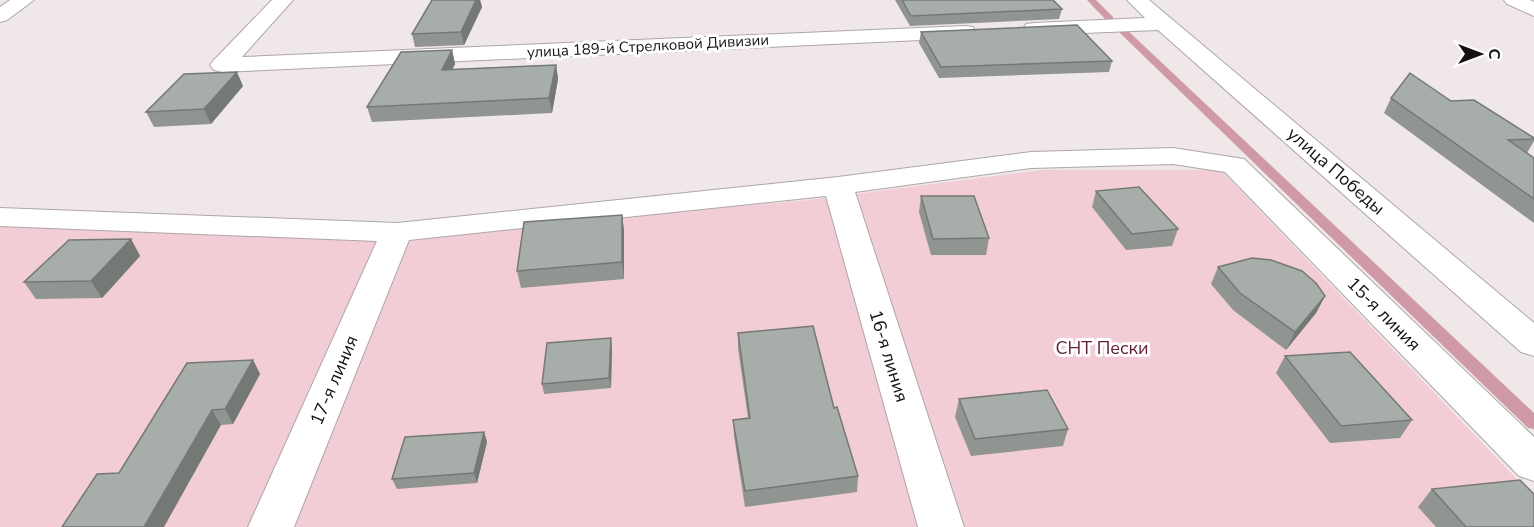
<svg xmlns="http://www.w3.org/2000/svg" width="1534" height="527" font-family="'Nunito Sans',sans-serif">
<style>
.green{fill:#f2cdd5}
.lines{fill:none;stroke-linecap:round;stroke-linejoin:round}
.stream{fill:#cf99a5;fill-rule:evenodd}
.street-casing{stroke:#aea6a8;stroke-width:2}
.street{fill:#fff;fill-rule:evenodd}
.wall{fill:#909591}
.shaded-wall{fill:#757976}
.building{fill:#a7ada9;stroke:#757976;stroke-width:1.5}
.labels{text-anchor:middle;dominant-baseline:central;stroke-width:6;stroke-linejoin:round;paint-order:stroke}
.far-street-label{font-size:15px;fill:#131111;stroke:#fff}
.street-label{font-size:18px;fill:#131111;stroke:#fff}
.park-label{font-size:18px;fill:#612035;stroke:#fff}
</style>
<rect width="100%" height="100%" fill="#efe7e8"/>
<polygon class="green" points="1042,170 1221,170 1534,497 1534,527 0,527 0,224 369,239 809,200"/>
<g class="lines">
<g class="stream">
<polygon points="1087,0 1096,0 1113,17 1113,21 1107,21"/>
<polygon points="1120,29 1126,29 1534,413 1534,429 1528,428 1120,33"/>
</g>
<g class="street-casing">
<g id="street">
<polygon points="10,0 34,0 7,20 0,22 0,7"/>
<polygon points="272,0 293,0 242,57 965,26 973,27 976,32 973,37 965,38 222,72 214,70 210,65 214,60"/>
<polygon points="1127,0 1149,0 1534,323 1534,356 1521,352 1158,30 1034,35 1026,34 1023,29 1026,24 1034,23 1145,18"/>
<polygon points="1504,0 1530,0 1534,2 1534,16 1507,4"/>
<polygon points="1173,148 1244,159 1534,437 1534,481 1519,476 1225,172 1173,164 1031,168 855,192 964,527 918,527 826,196 409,240 294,527 248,527 377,241 0,226 0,208 397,223 838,177 1031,152"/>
</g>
</g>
<use href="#street" class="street"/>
</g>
<g class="wall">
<polygon points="432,0 480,0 482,7 464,45 415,47 412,34"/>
<polygon points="895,0 1053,0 1062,9 1059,19 910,26"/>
<polygon points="921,32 1112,61 1109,72 939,78 919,43"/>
<polygon points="452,50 455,64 452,69 556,65 558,79 552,113 372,122 367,107"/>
<polygon points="243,86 211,124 154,127 146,112"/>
<polygon points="1391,98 1451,101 1534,138 1534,141 1527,153 1534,158 1534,223 1384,113"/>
<polygon points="1096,191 1178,229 1172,246 1126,250 1092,207"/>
<polygon points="921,196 989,238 986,255 931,255 919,212"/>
<polygon points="622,215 624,231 624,279 521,288 517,271"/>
<polygon points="131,239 140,256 102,298 36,299 24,282"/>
<polygon points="1218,267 1325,296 1316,313 1286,350 1233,310 1211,284"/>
<polygon points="738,333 834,408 858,476 857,492 745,507 734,436 733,420 748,418 738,348"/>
<polygon points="612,348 611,388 544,394 542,384"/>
<polygon points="1285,356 1412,420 1400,438 1330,443 1276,373"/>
<polygon points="253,360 260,374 233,424 221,425 119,473"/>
<polygon points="959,399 1068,429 1063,446 971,456 955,417"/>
<polygon points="484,432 487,442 477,483 397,489 392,479"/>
<polygon points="1432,489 1534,527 1436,527 1418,507"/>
</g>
<g class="shaded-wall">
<polygon points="476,0 480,0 482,7 464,45 461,32"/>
<polygon points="452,50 455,64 445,84 442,70"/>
<polygon points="556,65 558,79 552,113 549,98"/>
<polygon points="237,72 243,86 211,124 204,109"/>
<polygon points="622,215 624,231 624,279 622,262"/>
<polygon points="131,239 140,256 102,298 91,281"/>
<polygon points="1325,296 1316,313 1286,350 1295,332"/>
<polygon points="611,338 612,348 611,388 609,378"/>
<polygon points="253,360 260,374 233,424 225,409"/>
<polygon points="212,410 221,425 164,527 144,527"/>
<polygon points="484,432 487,442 477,483 474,473"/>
</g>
<g class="building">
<polygon points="432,0 476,0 461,32 412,34"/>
<polygon points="902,0 1053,0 1062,9 911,16"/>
<polygon points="1077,25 1112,61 941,67 921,32"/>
<polygon points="452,50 442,70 556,65 549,98 367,107 401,52"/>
<polygon points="237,72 204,109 146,112 184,74"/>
<polygon points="1410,73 1451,101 1474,100 1534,138 1534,139 1508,140 1534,158 1534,199 1391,98"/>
<polygon points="1139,187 1178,229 1132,234 1096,191"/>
<polygon points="921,196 974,196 989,238 933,239"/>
<polygon points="622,215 622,262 517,271 524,222"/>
<polygon points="131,239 91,281 24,282 69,240"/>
<polygon points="1252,258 1271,260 1302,271 1316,283 1325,296 1295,332 1240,293 1218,267"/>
<polygon points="813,326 834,408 837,407 858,476 745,491 733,420 750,418 738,333"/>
<polygon points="611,338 609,378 542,384 547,343"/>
<polygon points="1350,352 1412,420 1341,426 1285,356"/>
<polygon points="253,360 225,409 212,410 144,527 62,527 97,474 119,473 187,363"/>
<polygon points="1047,390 1068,429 975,439 959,399"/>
<polygon points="484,432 474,473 392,479 405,437"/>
<polygon points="1520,480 1534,494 1534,527 1466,527 1432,489"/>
</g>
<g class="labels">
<g class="far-street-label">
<text transform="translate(648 46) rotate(-3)">улица 189-й Стрелковой Дивизии</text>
</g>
<g class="street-label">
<text transform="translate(1336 171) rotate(41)">улица Победы</text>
<text transform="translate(1384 314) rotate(45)">15-я линия</text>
<text transform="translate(889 356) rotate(73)">16-я линия</text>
<text transform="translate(334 380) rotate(-67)">17-я линия</text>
</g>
<g class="park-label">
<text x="1102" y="348">СНТ Пески</text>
</g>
</g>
<g transform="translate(1480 54) rotate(90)" stroke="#ffffff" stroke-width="4.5" paint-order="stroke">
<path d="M0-4.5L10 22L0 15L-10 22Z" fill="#131111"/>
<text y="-9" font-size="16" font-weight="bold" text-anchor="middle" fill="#131111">С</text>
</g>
</svg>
